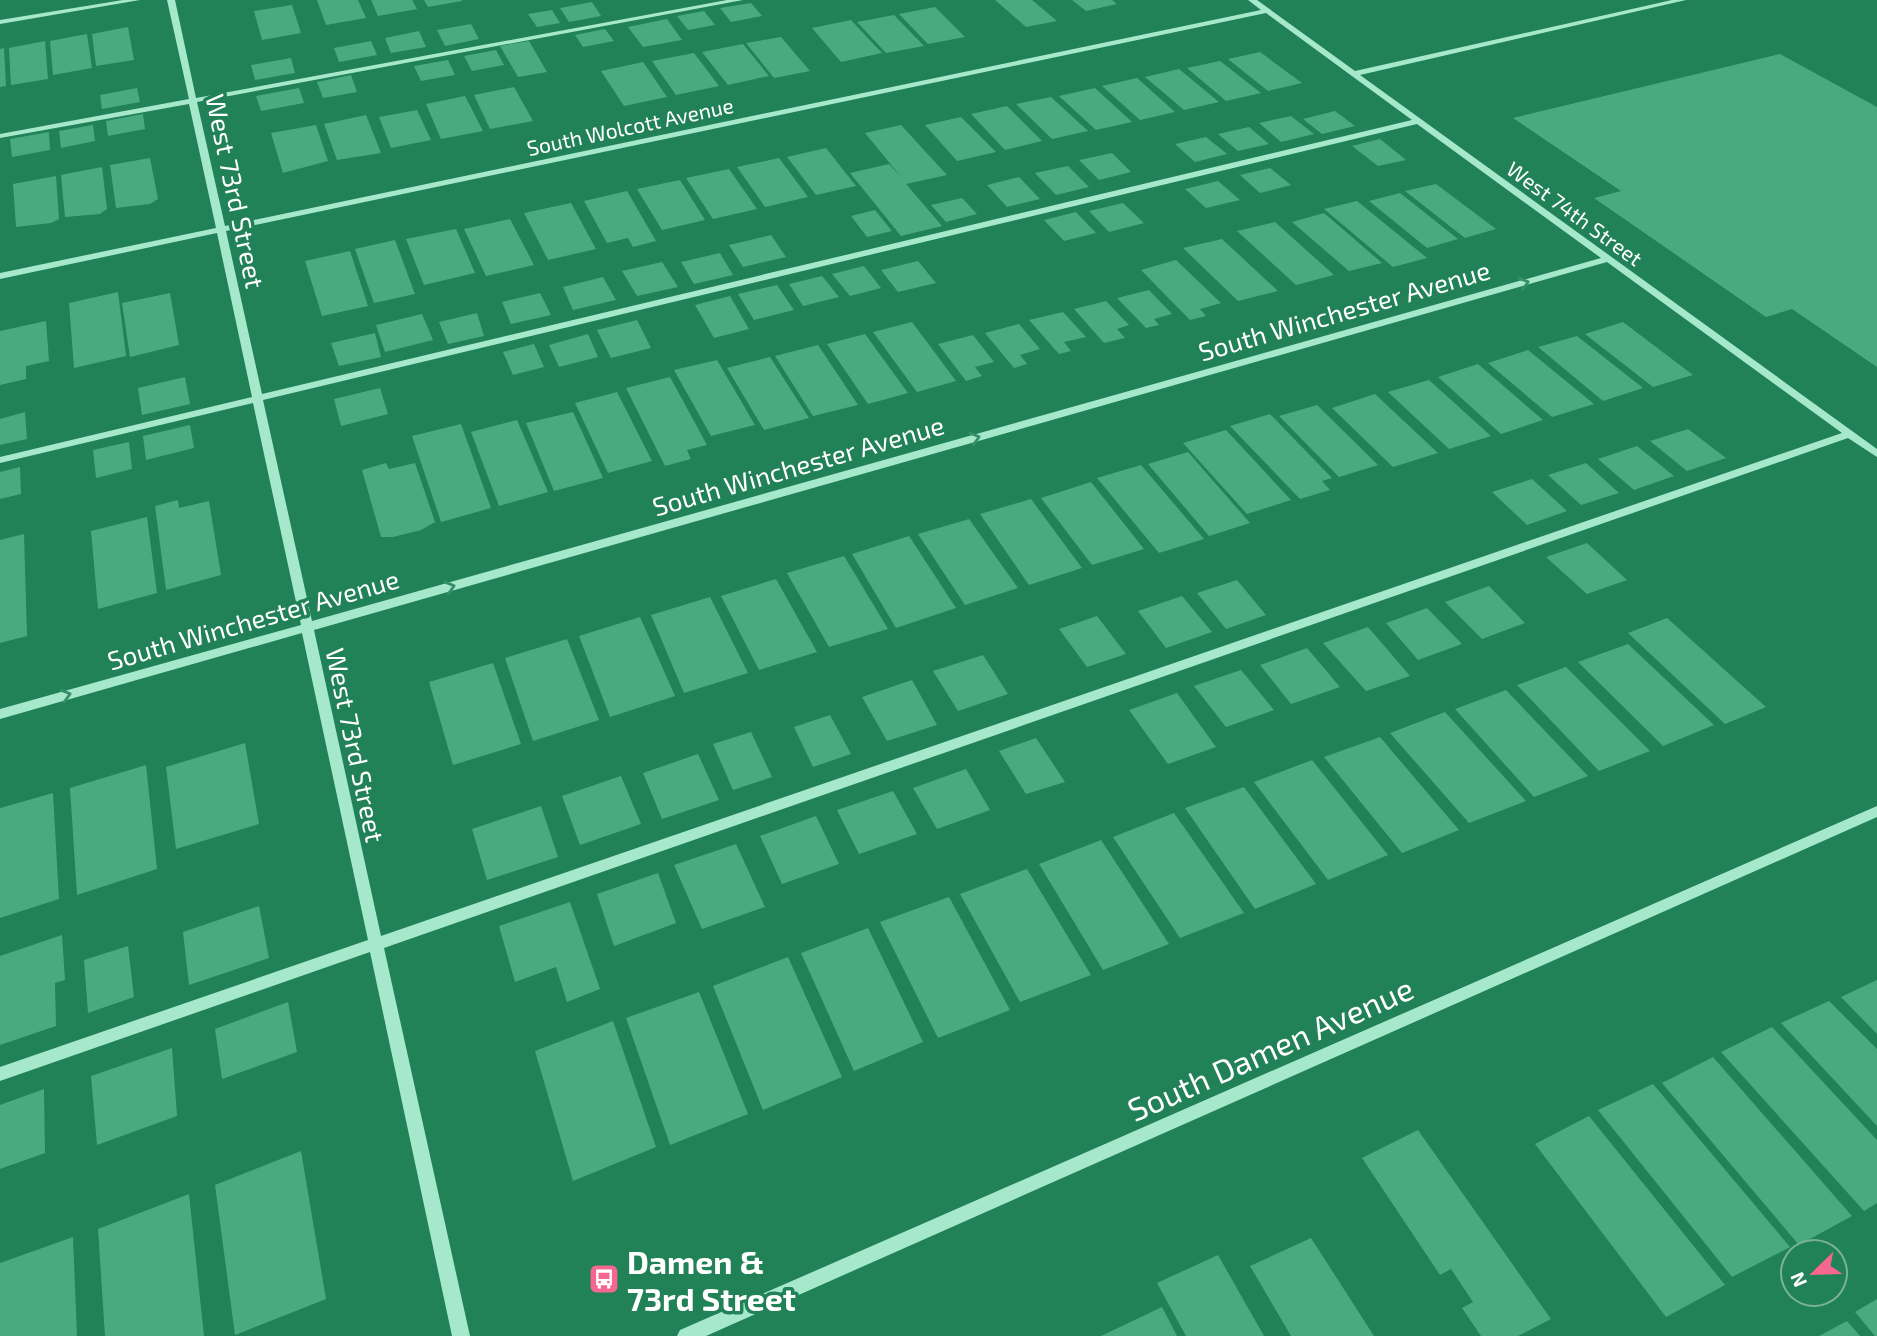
<svg xmlns="http://www.w3.org/2000/svg" width="1877" height="1336" font-family="'Exo 2',sans-serif">
<style>
.building{fill:#49aa7f}
.lines{fill:none;stroke-linecap:round;stroke-linejoin:round}
.minor{fill:#a6e8cb;fill-rule:evenodd}
.oneway{stroke:#359068}
.labels{text-anchor:middle;dominant-baseline:central;stroke-width:7;stroke-linejoin:round;paint-order:stroke}
.far-street-label{font-size:21px;fill:#fff;stroke:#218157}
.street-label{font-size:26px;fill:#fff;stroke:#218157}
.near-street-label{font-size:32px;fill:#fff;stroke:#218157}
.near-poi-label{font-size:32px;font-weight:bold;fill:#fff;stroke:#218157;text-anchor:start}
</style>
<rect width="100%" height="100%" fill="#218157"/>
<g class="building">
<polygon points="317,0 358,0 366,18 326,25"/>
<polygon points="371,0 412,0 417,9 378,16"/>
<polygon points="424,0 462,0 462,1 428,7"/>
<polygon points="995,0 1032,0 1057,21 1026,27"/>
<polygon points="1072,0 1112,0 1117,4 1086,11"/>
<polygon points="592,2 601,16 569,22 560,8"/>
<polygon points="751,3 762,16 731,22 720,8"/>
<polygon points="292,5 301,33 262,40 254,11"/>
<polygon points="935,7 965,37 928,44 899,14"/>
<polygon points="552,10 560,23 537,27 528,14"/>
<polygon points="704,11 715,25 688,30 677,16"/>
<polygon points="894,15 924,46 886,53 857,22"/>
<polygon points="667,19 682,40 643,47 628,27"/>
<polygon points="851,20 882,53 841,62 812,28"/>
<polygon points="471,24 479,39 445,46 437,30"/>
<polygon points="128,27 134,60 96,66 92,34"/>
<polygon points="605,29 614,41 583,47 575,35"/>
<polygon points="419,31 426,47 391,53 385,38"/>
<polygon points="87,34 92,68 53,75 50,41"/>
<polygon points="781,37 810,71 774,78 746,43"/>
<polygon points="45,41 48,79 11,85 9,48"/>
<polygon points="371,41 377,55 339,62 334,48"/>
<polygon points="529,41 547,72 518,77 500,46"/>
<polygon points="743,44 769,76 728,85 702,52"/>
<polygon points="4,48 6,86 0,87 0,49"/>
<polygon points="496,50 504,65 472,71 464,56"/>
<polygon points="1260,52 1302,83 1268,91 1228,59"/>
<polygon points="694,53 719,86 676,95 652,61"/>
<polygon points="1780,54 1877,107 1877,367 1792,309 1766,317 1594,198 1621,191 1513,118"/>
<polygon points="291,58 295,73 255,80 251,65"/>
<polygon points="448,60 455,75 421,81 414,66"/>
<polygon points="1220,61 1261,93 1226,101 1187,68"/>
<polygon points="643,62 667,97 624,106 601,71"/>
<polygon points="1179,69 1219,102 1184,110 1145,77"/>
<polygon points="351,75 357,92 323,98 317,82"/>
<polygon points="1137,78 1175,112 1140,120 1102,86"/>
<polygon points="514,87 533,121 490,129 474,95"/>
<polygon points="137,88 140,102 102,109 100,95"/>
<polygon points="299,88 304,103 261,111 256,96"/>
<polygon points="1095,88 1132,122 1096,130 1059,96"/>
<polygon points="465,96 483,131 441,139 426,104"/>
<polygon points="1051,97 1088,131 1052,139 1016,104"/>
<polygon points="1007,106 1042,141 1005,150 971,114"/>
<polygon points="417,110 431,140 391,148 379,117"/>
<polygon points="1335,111 1355,126 1322,134 1303,119"/>
<polygon points="143,114 145,129 108,136 106,121"/>
<polygon points="366,115 381,153 337,160 324,124"/>
<polygon points="1291,116 1314,134 1281,142 1259,123"/>
<polygon points="961,117 996,152 957,161 925,125"/>
<polygon points="93,125 95,141 61,148 59,131"/>
<polygon points="316,125 328,161 283,173 271,133"/>
<polygon points="901,125 947,175 906,184 942,226 901,236 850,173 889,164 902,178 865,133"/>
<polygon points="1249,127 1269,144 1238,151 1218,134"/>
<polygon points="49,132 50,150 12,157 10,139"/>
<polygon points="1206,137 1227,154 1195,162 1175,144"/>
<polygon points="1380,139 1406,160 1378,166 1352,146"/>
<polygon points="826,148 856,186 816,195 787,157"/>
<polygon points="1112,153 1131,172 1099,180 1079,160"/>
<polygon points="150,158 158,199 150,204 116,208 110,165"/>
<polygon points="779,158 808,197 765,207 737,167"/>
<polygon points="1068,166 1089,187 1056,195 1035,173"/>
<polygon points="102,167 107,209 100,214 65,217 61,175"/>
<polygon points="1270,168 1291,185 1260,193 1240,175"/>
<polygon points="729,169 757,209 713,219 686,178"/>
<polygon points="56,176 59,219 51,223 16,227 13,184"/>
<polygon points="1019,177 1040,199 1007,207 987,185"/>
<polygon points="680,180 705,220 662,230 637,189"/>
<polygon points="1218,181 1240,200 1206,208 1185,189"/>
<polygon points="1436,184 1496,229 1465,238 1405,191"/>
<polygon points="627,191 656,241 633,247 628,238 607,243 584,201"/>
<polygon points="1400,193 1458,239 1427,248 1369,201"/>
<polygon points="962,198 977,214 946,222 931,205"/>
<polygon points="1357,201 1427,258 1393,267 1324,209"/>
<polygon points="571,203 596,249 548,260 524,213"/>
<polygon points="1123,203 1144,223 1109,232 1089,211"/>
<polygon points="875,210 892,231 867,237 851,216"/>
<polygon points="1076,212 1096,233 1064,241 1044,220"/>
<polygon points="1324,213 1382,263 1349,271 1292,222"/>
<polygon points="510,219 534,265 486,276 464,229"/>
<polygon points="1275,222 1334,275 1296,285 1237,231"/>
<polygon points="456,229 475,273 424,285 406,239"/>
<polygon points="771,235 786,257 743,267 729,245"/>
<polygon points="1222,239 1278,291 1238,301 1183,248"/>
<polygon points="395,240 415,294 374,303 355,249"/>
<polygon points="350,251 368,306 322,316 305,261"/>
<polygon points="720,253 733,275 694,284 681,262"/>
<polygon points="1176,260 1221,303 1200,309 1206,316 1190,320 1141,270"/>
<polygon points="918,261 936,283 898,292 881,270"/>
<polygon points="662,262 678,287 637,296 622,271"/>
<polygon points="864,266 881,288 850,296 832,274"/>
<polygon points="822,276 839,297 803,306 789,284"/>
<polygon points="603,277 616,300 573,310 563,287"/>
<polygon points="777,285 794,310 754,320 738,294"/>
<polygon points="1149,290 1172,314 1154,319 1159,325 1146,328 1117,298"/>
<polygon points="118,292 126,356 74,368 69,303"/>
<polygon points="170,293 179,345 130,357 122,303"/>
<polygon points="540,293 551,315 511,324 502,302"/>
<polygon points="730,296 749,329 714,338 695,305"/>
<polygon points="1106,301 1129,325 1117,329 1125,338 1104,343 1074,309"/>
<polygon points="1063,312 1086,337 1064,342 1071,351 1059,354 1029,320"/>
<polygon points="477,313 484,336 448,344 439,322"/>
<polygon points="422,314 433,340 385,352 376,325"/>
<polygon points="637,320 651,348 611,358 597,330"/>
<polygon points="46,321 49,361 26,366 26,379 0,385 0,331"/>
<polygon points="912,322 956,381 917,392 873,332"/>
<polygon points="1623,322 1693,375 1653,387 1585,334"/>
<polygon points="1019,324 1040,349 1020,355 1027,364 1014,368 985,333"/>
<polygon points="375,333 381,357 339,366 331,343"/>
<polygon points="588,334 598,357 559,367 549,345"/>
<polygon points="865,334 908,393 868,404 827,344"/>
<polygon points="973,335 994,362 975,367 982,376 966,381 938,344"/>
<polygon points="1577,336 1643,388 1603,401 1538,347"/>
<polygon points="534,344 544,367 513,375 503,352"/>
<polygon points="818,345 858,405 813,416 775,356"/>
<polygon points="1528,350 1594,404 1552,417 1488,363"/>
<polygon points="770,357 809,418 764,430 727,368"/>
<polygon points="717,360 755,425 711,436 674,370"/>
<polygon points="1478,364 1543,420 1501,434 1438,377"/>
<polygon points="185,377 190,404 142,415 138,388"/>
<polygon points="670,377 707,445 687,450 691,459 665,466 626,388"/>
<polygon points="1429,380 1491,436 1449,449 1388,392"/>
<polygon points="380,388 388,414 341,426 334,399"/>
<polygon points="617,392 652,461 608,473 575,403"/>
<polygon points="1375,394 1438,453 1393,467 1332,408"/>
<polygon points="1317,405 1378,465 1339,477 1279,416"/>
<polygon points="25,412 27,439 0,445 0,419"/>
<polygon points="573,412 603,478 554,491 526,423"/>
<polygon points="1270,414 1332,478 1322,481 1330,490 1300,499 1230,426"/>
<polygon points="517,420 548,492 499,506 471,432"/>
<polygon points="461,424 491,508 441,522 412,436"/>
<polygon points="190,425 194,448 146,460 143,436"/>
<polygon points="1688,429 1726,458 1687,471 1650,441"/>
<polygon points="1226,430 1291,500 1247,514 1183,443"/>
<polygon points="129,442 132,469 96,478 93,450"/>
<polygon points="1637,446 1674,476 1634,490 1598,459"/>
<polygon points="1188,452 1250,523 1209,536 1148,464"/>
<polygon points="386,463 389,469 415,463 435,522 421,530 393,537 381,537 362,470"/>
<polygon points="1586,463 1619,493 1581,505 1548,475"/>
<polygon points="1141,465 1204,539 1159,553 1097,478"/>
<polygon points="20,467 21,494 0,499 0,472"/>
<polygon points="1532,479 1567,511 1527,525 1492,492"/>
<polygon points="1091,482 1144,549 1092,565 1041,498"/>
<polygon points="1031,499 1082,568 1029,585 980,514"/>
<polygon points="178,500 179,508 209,501 221,575 166,590 155,506"/>
<polygon points="147,517 157,593 98,609 91,531"/>
<polygon points="969,519 1018,588 965,605 918,534"/>
<polygon points="24,534 27,636 0,643 0,540"/>
<polygon points="909,536 956,608 896,628 852,554"/>
<polygon points="1587,543 1627,580 1587,594 1546,557"/>
<polygon points="844,556 888,629 829,647 787,573"/>
<polygon points="776,579 817,652 759,670 721,596"/>
<polygon points="1237,580 1266,615 1226,629 1197,593"/>
<polygon points="1489,586 1525,623 1482,639 1445,602"/>
<polygon points="1182,596 1212,632 1166,648 1138,611"/>
<polygon points="710,597 748,673 684,693 651,615"/>
<polygon points="1427,608 1462,644 1418,660 1386,623"/>
<polygon points="1097,616 1126,654 1087,667 1059,629"/>
<polygon points="640,617 675,696 610,717 579,636"/>
<polygon points="1667,618 1766,707 1725,724 1628,633"/>
<polygon points="1368,627 1410,676 1366,691 1323,643"/>
<polygon points="567,639 599,720 533,741 505,658"/>
<polygon points="1628,644 1714,725 1663,746 1578,662"/>
<polygon points="1307,648 1340,687 1291,704 1260,665"/>
<polygon points="983,655 1008,694 958,711 933,671"/>
<polygon points="493,663 521,744 453,765 429,682"/>
<polygon points="1566,667 1650,751 1599,771 1517,685"/>
<polygon points="1241,670 1274,710 1226,727 1194,686"/>
<polygon points="912,680 937,725 887,741 862,697"/>
<polygon points="1506,690 1588,776 1534,797 1455,709"/>
<polygon points="1177,693 1216,747 1168,764 1129,710"/>
<polygon points="1445,712 1526,801 1469,823 1390,733"/>
<polygon points="830,715 851,754 813,767 794,727"/>
<polygon points="751,732 772,777 733,790 713,744"/>
<polygon points="1380,737 1459,830 1402,853 1324,757"/>
<polygon points="1036,738 1065,782 1026,794 999,751"/>
<polygon points="245,743 259,824 176,849 166,767"/>
<polygon points="698,754 719,800 662,819 643,773"/>
<polygon points="1312,760 1388,855 1328,880 1254,782"/>
<polygon points="146,765 157,869 77,895 70,788"/>
<polygon points="966,769 990,810 937,829 913,788"/>
<polygon points="621,776 641,824 580,845 562,796"/>
<polygon points="1244,787 1316,884 1255,909 1185,808"/>
<polygon points="893,791 917,834 859,854 837,810"/>
<polygon points="53,793 59,899 0,918 0,808"/>
<polygon points="541,806 558,857 487,880 472,829"/>
<polygon points="1174,813 1244,913 1180,938 1113,837"/>
<polygon points="816,816 839,864 782,884 760,836"/>
<polygon points="1101,840 1169,944 1103,970 1039,864"/>
<polygon points="736,844 765,907 702,929 674,865"/>
<polygon points="1027,869 1091,975 1020,1002 960,894"/>
<polygon points="658,873 676,923 614,946 597,894"/>
<polygon points="949,897 1010,1010 938,1038 880,922"/>
<polygon points="570,902 600,989 567,1002 556,967 515,982 499,926"/>
<polygon points="259,906 269,958 189,985 183,932"/>
<polygon points="868,928 923,1042 854,1071 801,953"/>
<polygon points="62,935 65,980 55,983 56,1026 0,1045 0,956"/>
<polygon points="128,946 134,997 88,1013 84,960"/>
<polygon points="788,957 842,1077 763,1110 713,986"/>
<polygon points="1877,980 1877,1034 1841,997"/>
<polygon points="699,992 748,1114 670,1145 626,1018"/>
<polygon points="1829,1001 1877,1049 1877,1126 1781,1023"/>
<polygon points="288,1002 297,1052 222,1079 215,1029"/>
<polygon points="613,1021 656,1147 573,1181 535,1051"/>
<polygon points="1772,1027 1877,1140 1877,1203 1864,1211 1721,1052"/>
<polygon points="172,1048 177,1116 97,1145 91,1076"/>
<polygon points="1713,1057 1852,1216 1799,1245 1662,1083"/>
<polygon points="1653,1084 1790,1247 1732,1277 1598,1110"/>
<polygon points="44,1089 45,1153 0,1169 0,1105"/>
<polygon points="1589,1116 1725,1285 1666,1317 1535,1144"/>
<polygon points="1418,1130 1551,1319 1518,1336 1481,1336 1462,1308 1473,1302 1451,1269 1440,1275 1362,1158"/>
<polygon points="301,1151 326,1299 235,1335 215,1185"/>
<polygon points="189,1194 204,1336 105,1336 98,1229"/>
<polygon points="73,1237 77,1336 0,1336 0,1263"/>
<polygon points="1311,1238 1374,1336 1291,1336 1250,1266"/>
<polygon points="1218,1255 1264,1336 1186,1336 1157,1283"/>
<polygon points="1877,1299 1877,1336 1875,1336 1855,1312"/>
<polygon points="1162,1307 1177,1336 1101,1336"/>
<polygon points="1847,1321 1860,1336 1819,1336"/>
</g>
<g class="lines">
<g class="minor">
<polygon points="123,0 140,0 0,24 0,20"/>
<path d="M167,0h8l21,98 531,-98h16l-546,102 28,124 1036,-216 -13,-10h9l98,71 317,-71h14l-326,75 517,374v8l-29,-19 -1464,510 86,388h-18l-82,-384 -370,129v-14l368,-127 -66,-307 -302,86v-10l301,-84 -48,-222 -253,60v-6l252,-60 -35,-164 -217,46v-6l216,-45 -27,-124 -189,34v-4l189,-35zM1266,13l146,107 -1150,274 -36,-163zM1417,124l184,134 -1289,363 -49,-221zM1607,262l235,171 -1461,503 -67,-306z"/>
<polygon points="1877,806 1877,817 706,1336 677,1336 680,1330"/>
</g>
</g>
<defs><path id="oneway-chevron" d="M-2-3.5L2.5 0L-2 3.5" fill="none" stroke-width="1.6" stroke-linecap="round" stroke-linejoin="round" transform="scale(1.75)"/></defs>
<g class="oneway">
<use href="#oneway-chevron" transform="translate(1524 283) rotate(-16)"/>
<use href="#oneway-chevron" transform="translate(975 438) rotate(-16)"/>
<use href="#oneway-chevron" transform="translate(450 587) rotate(-16)"/>
<use href="#oneway-chevron" transform="translate(66 695) rotate(-16)"/>
</g>
<defs>
<g id="bus-square" transform="scale(1.575)"><rect x="-9" y="-9" width="18" height="18" rx="4" fill="#f56790" stroke="#218157"/><path d="M-5-6H5V4H4V6H2V4H-2V6H-4V4H-5ZM-3.5-4V0h7V-4ZM-3.5 1.2v1.5H-2V1.2ZM2 1.2v1.5H3.5V1.2Z" fill="#fff"/></g>
</defs>
<g fill-rule="evenodd">
<use href="#bus-square" x="604" y="1279"/>
</g>
<g class="labels">
<g class="far-street-label">
<text transform="translate(630 126) rotate(-12)">South Wolcott Avenue</text>
<text transform="translate(1575 213) rotate(36)">West 74th Street</text>
</g>
<g class="street-label">
<text transform="translate(236 191) rotate(78)">West 73rd Street</text>
<text transform="translate(1344 310) rotate(-16)">South Winchester Avenue</text>
<text transform="translate(798 465) rotate(-16)">South Winchester Avenue</text>
<text transform="translate(253 619) rotate(-16)">South Winchester Avenue</text>
<text transform="translate(356 745) rotate(78)">West 73rd Street</text>
</g>
<g class="near-street-label">
<text transform="translate(1270 1048) rotate(-24)">South Damen Avenue</text>
</g>
<g class="near-poi-label">
<text x="627" y="1261">Damen &amp;<tspan x="627" dy="37">73rd Street</tspan></text>
</g>
</g>
<g transform="translate(1814 1273) rotate(247)"><circle r="33" fill="#218157" stroke="#7ab39a" stroke-width="2"/>
<path d="M0-5L12 26L0 18L-12 26Z" fill="#f56790"/>
<text y="-10" font-size="19" font-weight="bold" text-anchor="middle" fill="#ffffff">N</text>
</g>
</svg>
